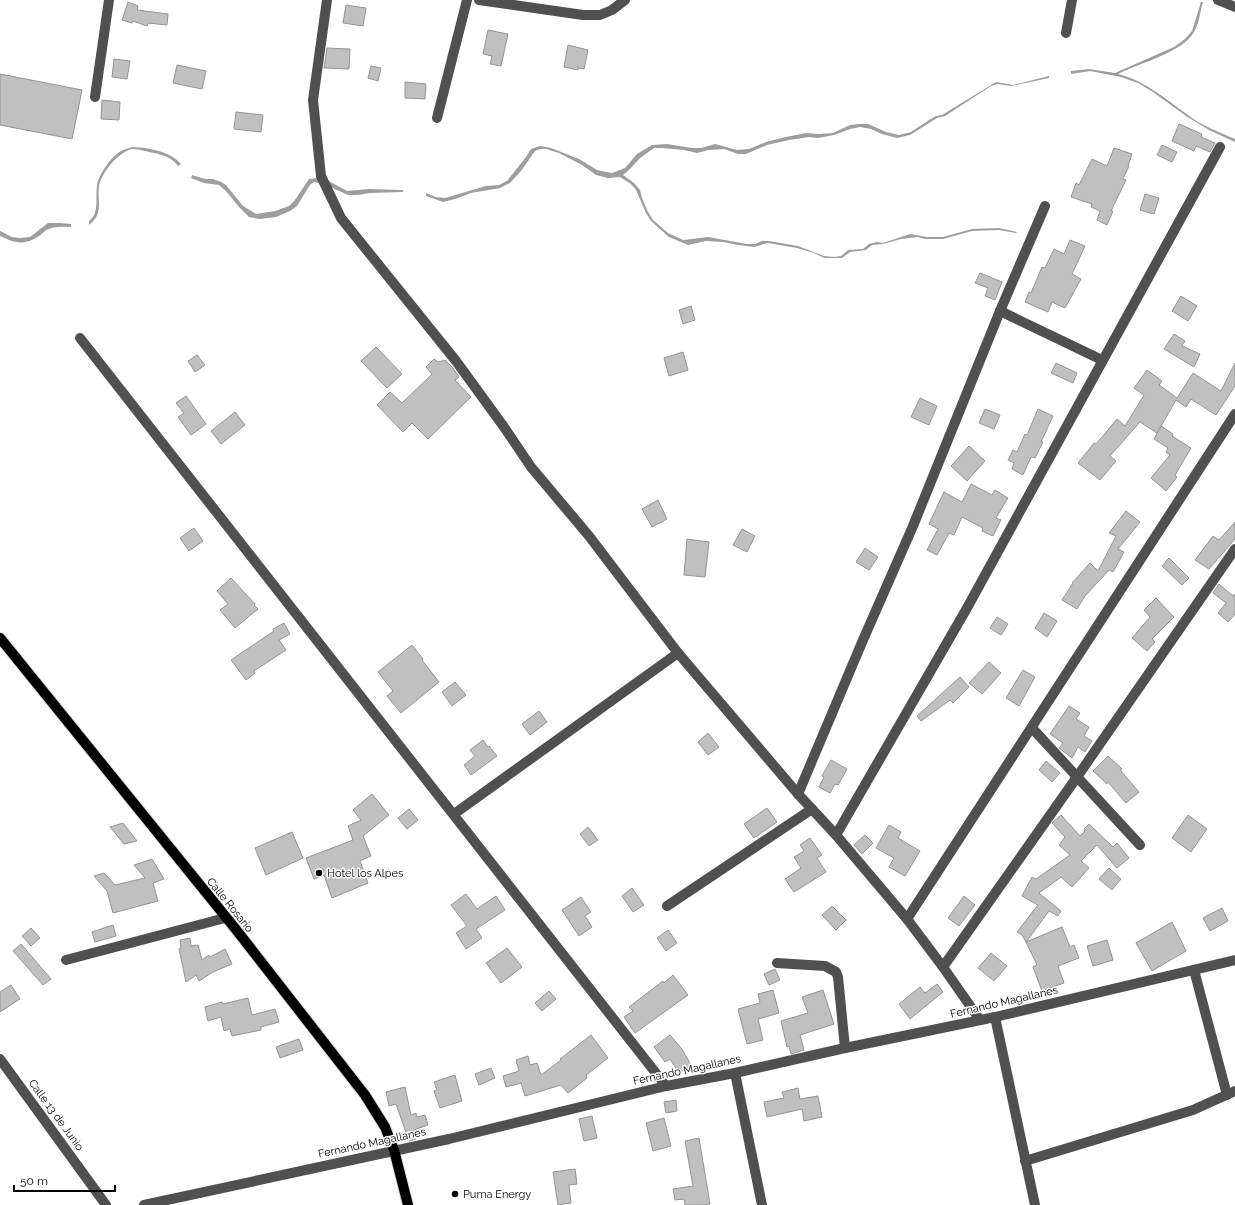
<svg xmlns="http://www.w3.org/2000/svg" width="1235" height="1205" font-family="Raleway,sans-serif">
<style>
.water{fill:#9e9e9e}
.building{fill:#c0c0c0;stroke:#949494}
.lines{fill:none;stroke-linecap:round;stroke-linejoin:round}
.major-casing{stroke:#dbdbdb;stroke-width:12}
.minor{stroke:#505050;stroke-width:10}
.major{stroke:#000;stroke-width:10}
.poi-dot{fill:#000;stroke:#fff;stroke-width:1.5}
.labels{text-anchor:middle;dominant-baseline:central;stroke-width:3;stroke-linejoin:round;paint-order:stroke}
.poi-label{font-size:11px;fill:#000;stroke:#fff;text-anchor:start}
.street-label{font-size:11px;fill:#000;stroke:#fff}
</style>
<rect width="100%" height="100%" fill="#fff"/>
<g class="water">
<path d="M1201,2h2c-3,10 -4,22 -9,30 -12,21 -55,31 -76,42 28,7 47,25 70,41 14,11 31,17 47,24v3l-26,-12 -23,-14 -33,-24 -15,-9 -17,-6 -31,-6 -19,3v-3l18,-2 26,4 59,-26 11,-8 7,-8z"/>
<polygon points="1049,76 1049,78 1011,86 998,84 991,86 945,116 937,118 910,135 897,138 882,134 871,129 860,127 850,129 834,135 818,138 809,137 789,140 767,145 746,154 738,154 724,149 709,150 697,153 684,150 662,148 654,148 640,158 629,170 623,175 634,183 640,190 642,198 648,212 653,220 668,233 683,240 708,237 747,244 755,244 762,241 769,241 798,246 824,256 834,257 841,256 848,250 863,249 869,244 877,242 883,243 910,234 927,237 943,237 972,229 999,228 1017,232 1016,233 999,230 972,231 943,239 925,239 918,237 901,239 883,244 872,245 866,250 850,252 842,258 824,258 814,253 797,248 768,243 764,244 754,247 738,245 723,242 706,241 688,245 669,237 651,221 646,213 636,190 631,184 620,177 608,178 596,175 582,165 559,153 546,149 540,149 535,151 521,171 510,183 500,188 471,193 455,199 443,202 426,196 426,193 436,197 445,198 486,186 499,185 507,181 526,157 531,149 540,146 551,148 579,159 597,170 612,173 625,168 637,154 652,145 667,144 692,148 701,148 715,144 737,150 749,149 766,142 786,137 806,133 819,134 833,133 850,125 860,124 868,124 886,132 899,135 911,132 929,120 936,116 942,115 996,82 1013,85"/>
<path d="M133,147c16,1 37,4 48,17l-3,2c-5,-8 -15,-11 -24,-13 -6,-1 -14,-4 -21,-4 -14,2 -31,23 -34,37 -2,15 5,28 -10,39v-4c11,-8 6,-23 8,-35 1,-11 14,-29 24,-35 4,-2 8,-3 12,-4z"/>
<polygon points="192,175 205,179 213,179 221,182 226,185 243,206 256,214 275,211 289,206 295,200 309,179 318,178 325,179 347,191 368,189 403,190 403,192 370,193 358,195 348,195 324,184 314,182 310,185 297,206 290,211 276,217 260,219 249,217 239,207 226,191 219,185 204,183 191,178"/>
<path d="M48,223h12l11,1v3c-7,0 -15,-1 -22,2 -4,1 -7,5 -10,7 -15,10 -24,7 -39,0v-5l12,6 8,1 10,-1z"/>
</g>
<g class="building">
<polygon points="128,2 138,6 137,10 168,14 167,25 148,23 147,26 133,21 132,23 122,20"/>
<polygon points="346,5 366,8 363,26 343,23"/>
<polygon points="488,30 508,34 501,66 490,64 492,56 483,54"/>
<polygon points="568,45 588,50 584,69 578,68 578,70 564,67"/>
<polygon points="327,48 350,49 349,69 324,68"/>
<polygon points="114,59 130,61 127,79 112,77"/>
<polygon points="177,65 206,71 202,89 173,83"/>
<polygon points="371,66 381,68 378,81 368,78"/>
<polygon points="0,74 82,90 72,139 0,125"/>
<polygon points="405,82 426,84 425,99 405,98"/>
<polygon points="102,100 120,102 119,120 101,119"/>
<polygon points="236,112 263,115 261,132 234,129"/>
<polygon points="1179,124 1202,134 1201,137 1215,143 1210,152 1196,146 1194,151 1172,141"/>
<polygon points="1162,145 1177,152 1172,162 1157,155"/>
<polygon points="1114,148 1132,154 1128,166 1129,166 1123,179 1126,180 1111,211 1113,211 1107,225 1097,220 1100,211 1091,207 1092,204 1071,197 1076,183 1079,185 1092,159 1107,166"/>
<polygon points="1145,194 1159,198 1154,214 1140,210"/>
<polygon points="1070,240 1085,246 1072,274 1081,279 1065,308 1052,302 1048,312 1025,302 1029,292 1031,293 1042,267 1045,268 1054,249 1064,254"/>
<polygon points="980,273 1002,282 995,300 985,296 988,288 975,283"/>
<polygon points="1181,296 1197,306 1188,321 1172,311"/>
<polygon points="691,306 695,320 683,324 679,310"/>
<polygon points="1174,334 1185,341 1182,346 1200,354 1194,367 1164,349"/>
<polygon points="376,347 402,374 387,388 361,361"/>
<polygon points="683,352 688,370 669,376 664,358"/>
<polygon points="197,355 205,365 195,372 188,361"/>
<polygon points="434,359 438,362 445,360 453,368 459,377 455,380 471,397 428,439 412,423 403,432 377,405 390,392 402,403 432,374 426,367"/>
<polygon points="1056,363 1077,373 1073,383 1051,373"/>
<polygon points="1235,363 1235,386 1216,415 1191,399 1186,407 1176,400 1157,433 1140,422 1110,456 1116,461 1100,480 1078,463 1094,443 1096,444 1117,419 1125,426 1144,395 1134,388 1147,370 1162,381 1159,385 1177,398 1193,373 1221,391"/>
<polygon points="186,396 206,424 191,435 178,417 184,413 176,403"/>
<polygon points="920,398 937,406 929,425 911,417"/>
<polygon points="985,409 1000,415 994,429 979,423"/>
<polygon points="1038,409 1053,416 1041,442 1043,442 1035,458 1031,457 1023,475 1012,469 1014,463 1008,460 1013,450 1017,452 1025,434 1027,435"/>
<polygon points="235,412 245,425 221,444 211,431"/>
<polygon points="1161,426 1173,434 1172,436 1191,448 1175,475 1177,477 1166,491 1151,478 1170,455 1166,452 1168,448 1154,439"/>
<polygon points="969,446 985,461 967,481 951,466"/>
<polygon points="971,484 992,495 995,490 1008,498 996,518 1001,520 993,536 982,531 983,528 962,517 954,535 949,533 937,555 927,550 938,529 929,524 944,492 962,502"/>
<polygon points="658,500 667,519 652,527 642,509"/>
<polygon points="1126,511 1140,522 1118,549 1124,552 1113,572 1109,570 1085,596 1077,609 1062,600 1073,583 1072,583 1090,563 1098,571 1116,536 1109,533"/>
<polygon points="1235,522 1235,539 1209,569 1195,560 1213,536 1219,540"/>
<polygon points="194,528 203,541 189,551 180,538"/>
<polygon points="742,529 755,536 747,552 733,545"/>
<polygon points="687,539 709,542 705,577 684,575"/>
<polygon points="865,548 878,557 869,570 856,562"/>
<polygon points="1169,558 1189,578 1182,585 1162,566"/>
<polygon points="231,578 255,604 254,605 258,609 235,628 220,610 228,604 217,591"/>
<polygon points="1219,584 1233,596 1235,594 1235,614 1228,622 1218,613 1226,603 1213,593"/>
<polygon points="1156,598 1174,617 1152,639 1155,642 1147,651 1132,638 1150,617 1144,610"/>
<polygon points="1044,613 1057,621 1047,637 1035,628"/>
<polygon points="997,617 1008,624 1001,635 990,628"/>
<polygon points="284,623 290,634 279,640 286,650 254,671 255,673 246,680 231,660 274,631 273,629"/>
<polygon points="412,645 423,659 422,660 439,682 401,713 387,696 393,691 378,672"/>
<polygon points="989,662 1001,673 982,694 969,683"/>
<polygon points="1023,670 1035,677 1019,706 1006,698"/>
<polygon points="960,677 969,687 953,703 950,700 921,721 917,716"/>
<polygon points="455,682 466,695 452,706 442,692"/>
<polygon points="1069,706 1080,713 1076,719 1089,727 1084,736 1092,741 1085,752 1078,747 1072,758 1059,748 1063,743 1050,734"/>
<polygon points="539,711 547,722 530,735 522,724"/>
<polygon points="708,733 719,747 708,755 698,742"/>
<polygon points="483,740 488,747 489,746 497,756 471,775 464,765 475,756 470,750"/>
<polygon points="1108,756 1122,769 1120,770 1139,792 1126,803 1108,782 1107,784 1093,771"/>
<polygon points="831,760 847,769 838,785 835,784 830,793 819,787 824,777 822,776"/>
<polygon points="1046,761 1060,773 1052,782 1039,770"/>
<polygon points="372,794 389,815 363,836 371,856 360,861 368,883 332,898 324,875 314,879 306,858 353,840 348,826 361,820 353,810"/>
<polygon points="767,808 777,822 754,838 744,824"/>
<polygon points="409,809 418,820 407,829 398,818"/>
<polygon points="1061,815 1080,836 1085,831 1084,829 1089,824 1113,847 1117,843 1129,858 1117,868 1097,845 1081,861 1089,868 1072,887 1061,877 1039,893 1061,911 1058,916 1049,911 1026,942 1022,935 1017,932 1038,905 1022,896 1032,877 1036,879 1070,855 1059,845 1065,837 1052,823"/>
<polygon points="1188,815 1207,829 1191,852 1172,838"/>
<polygon points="123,823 137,841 124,844 110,827"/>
<polygon points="889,825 901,832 898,838 920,851 905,876 889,867 894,858 876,848"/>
<polygon points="588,827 598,840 589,846 580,834"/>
<polygon points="292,832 303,858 266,875 255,848"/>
<polygon points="865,835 873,843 862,854 854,845"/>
<polygon points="810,838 822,855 817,858 826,872 794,892 785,879 801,868 794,857 804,851 800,845"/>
<polygon points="152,859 164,879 153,883 158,901 113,913 107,891 94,876 104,873 115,885 145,878 134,865"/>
<polygon points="1109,868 1121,879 1112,890 1099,879"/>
<polygon points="632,888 644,905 633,912 622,896"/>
<polygon points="466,894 477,909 496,896 505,910 476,929 482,938 466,949 456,933 467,926 451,905"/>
<polygon points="964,896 975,905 959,926 948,918"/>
<polygon points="581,897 591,912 585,916 592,927 579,936 562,910"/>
<polygon points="832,906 846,920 836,930 822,915"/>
<polygon points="1222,908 1228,921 1210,931 1203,918"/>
<polygon points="1172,922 1186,951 1152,971 1136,943"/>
<polygon points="113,925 116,936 95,942 92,932"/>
<polygon points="1062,927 1070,947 1074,945 1079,958 1058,966 1064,983 1042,991 1033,967 1037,965 1026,942"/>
<polygon points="31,928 40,938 31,946 22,936"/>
<polygon points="668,930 677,943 666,951 657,938"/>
<polygon points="190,938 191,946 198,945 202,960 209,955 210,957 225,949 232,964 213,972 199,981 196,975 186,982 179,949 181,948 180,940"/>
<polygon points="1107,940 1113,960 1093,966 1087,946"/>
<polygon points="21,944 51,979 43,985 13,951"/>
<polygon points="507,948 522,967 501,983 486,963"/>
<polygon points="991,953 1007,966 994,981 978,968"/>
<polygon points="775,969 780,980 769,985 764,974"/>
<polygon points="673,975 688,995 635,1033 624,1017 633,1011 629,1007 663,981 664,983"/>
<polygon points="937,984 943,992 910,1019 899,1004 920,987 925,993"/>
<polygon points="11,985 20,999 0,1012 0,992"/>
<polygon points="773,990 779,1013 758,1019 763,1040 747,1044 738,1009 760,1003 758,994"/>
<polygon points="823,990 834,1024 800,1035 804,1050 791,1054 789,1046 787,1047 781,1021 808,1013 802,997"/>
<polygon points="549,991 556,999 542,1011 535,1003"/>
<polygon points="248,998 252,1015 275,1009 279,1022 261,1027 261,1030 232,1036 230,1029 224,1031 221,1017 208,1021 205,1007 222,1002 223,1004"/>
<polygon points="591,1035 608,1058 586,1075 587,1078 568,1093 561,1085 525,1096 521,1083 506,1087 503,1076 519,1071 516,1060 528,1056 530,1065 537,1063 541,1075 561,1060 560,1059"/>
<polygon points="670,1035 682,1049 691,1065 679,1073 670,1059 665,1062 654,1047"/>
<polygon points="299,1039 303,1050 280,1058 276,1047"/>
<polygon points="491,1068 495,1078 479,1085 475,1074"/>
<polygon points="455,1075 462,1101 440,1108 434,1091 437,1090 434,1082"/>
<polygon points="405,1087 411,1115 416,1113 417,1117 425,1115 428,1125 414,1130 416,1139 409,1141 396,1104 389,1106 386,1092"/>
<polygon points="798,1088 800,1099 818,1096 822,1117 804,1121 802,1109 767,1117 764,1102 784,1098 782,1092"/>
<polygon points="676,1100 677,1111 666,1113 664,1102"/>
<polygon points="592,1116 597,1138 584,1141 579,1119"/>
<polygon points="664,1118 671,1146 653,1151 646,1123"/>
<polygon points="699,1138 710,1204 703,1205 685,1205 684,1199 675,1200 673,1189 693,1186 685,1141"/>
<polygon points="575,1169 577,1184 569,1185 571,1203 558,1205 553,1172"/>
</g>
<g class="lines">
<g class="major-casing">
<polyline id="major" points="0,638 234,927 365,1095 385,1127 394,1150 408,1205"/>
</g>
<g class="minor">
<polyline points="327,0 313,100 321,176 341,218 456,361 504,427 531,467 589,536 678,653 798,794 836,835 907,919 943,967 980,1020"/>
<polyline points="479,0 583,15 600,15 612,10 625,0"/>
<polyline points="1218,0 1235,7"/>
<polyline points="1066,33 1072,0"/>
<polyline points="95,97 109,0"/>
<polyline points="437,118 467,0"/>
<polyline points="1000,311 1102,360"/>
<polyline points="80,338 666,1086"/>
<polyline points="1032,728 1140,845"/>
<polyline points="798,794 863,640 913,526 1000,311 1045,206"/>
<polyline points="454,814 678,653"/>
<polyline points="836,835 967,608 1220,147"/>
<polyline points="667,906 812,809"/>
<polyline points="907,919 1235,414"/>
<polyline points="66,960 225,918"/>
<polyline points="777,963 825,966 836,972 838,977 845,1048"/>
<polyline points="943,967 1077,777 1235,549"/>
<polyline points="1194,970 1227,1095"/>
<polyline points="995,1017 1035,1205"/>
<polyline points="0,1059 106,1205"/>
<polyline points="735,1073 762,1205"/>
<polyline points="1025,1161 1193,1110 1235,1091"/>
<polyline points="144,1205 449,1139 666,1086 735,1073 845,1048 995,1017 1235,960"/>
</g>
<use href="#major" class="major"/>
</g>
<g class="poi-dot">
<circle cx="319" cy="873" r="4"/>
<circle cx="455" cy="1194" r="4"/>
</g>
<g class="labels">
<g class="poi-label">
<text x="327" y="873">Hotel los Alpes</text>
<text x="463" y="1194">Puma Energy</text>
</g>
<g class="street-label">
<text transform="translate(230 905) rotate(51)">Calle Rosario</text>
<text transform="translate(1004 1002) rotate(-13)">Fernando Magallanes</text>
<text transform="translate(687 1070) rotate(-12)">Fernando Magallanes</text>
<text transform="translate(56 1115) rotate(54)">Calle 13 de Junio</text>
<text transform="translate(372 1143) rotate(-12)">Fernando Magallanes</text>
</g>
</g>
<path d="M14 1185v6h101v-6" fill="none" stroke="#000000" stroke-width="2"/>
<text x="20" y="1185" font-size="12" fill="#000000" stroke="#ffffff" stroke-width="3" paint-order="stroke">50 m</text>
</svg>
